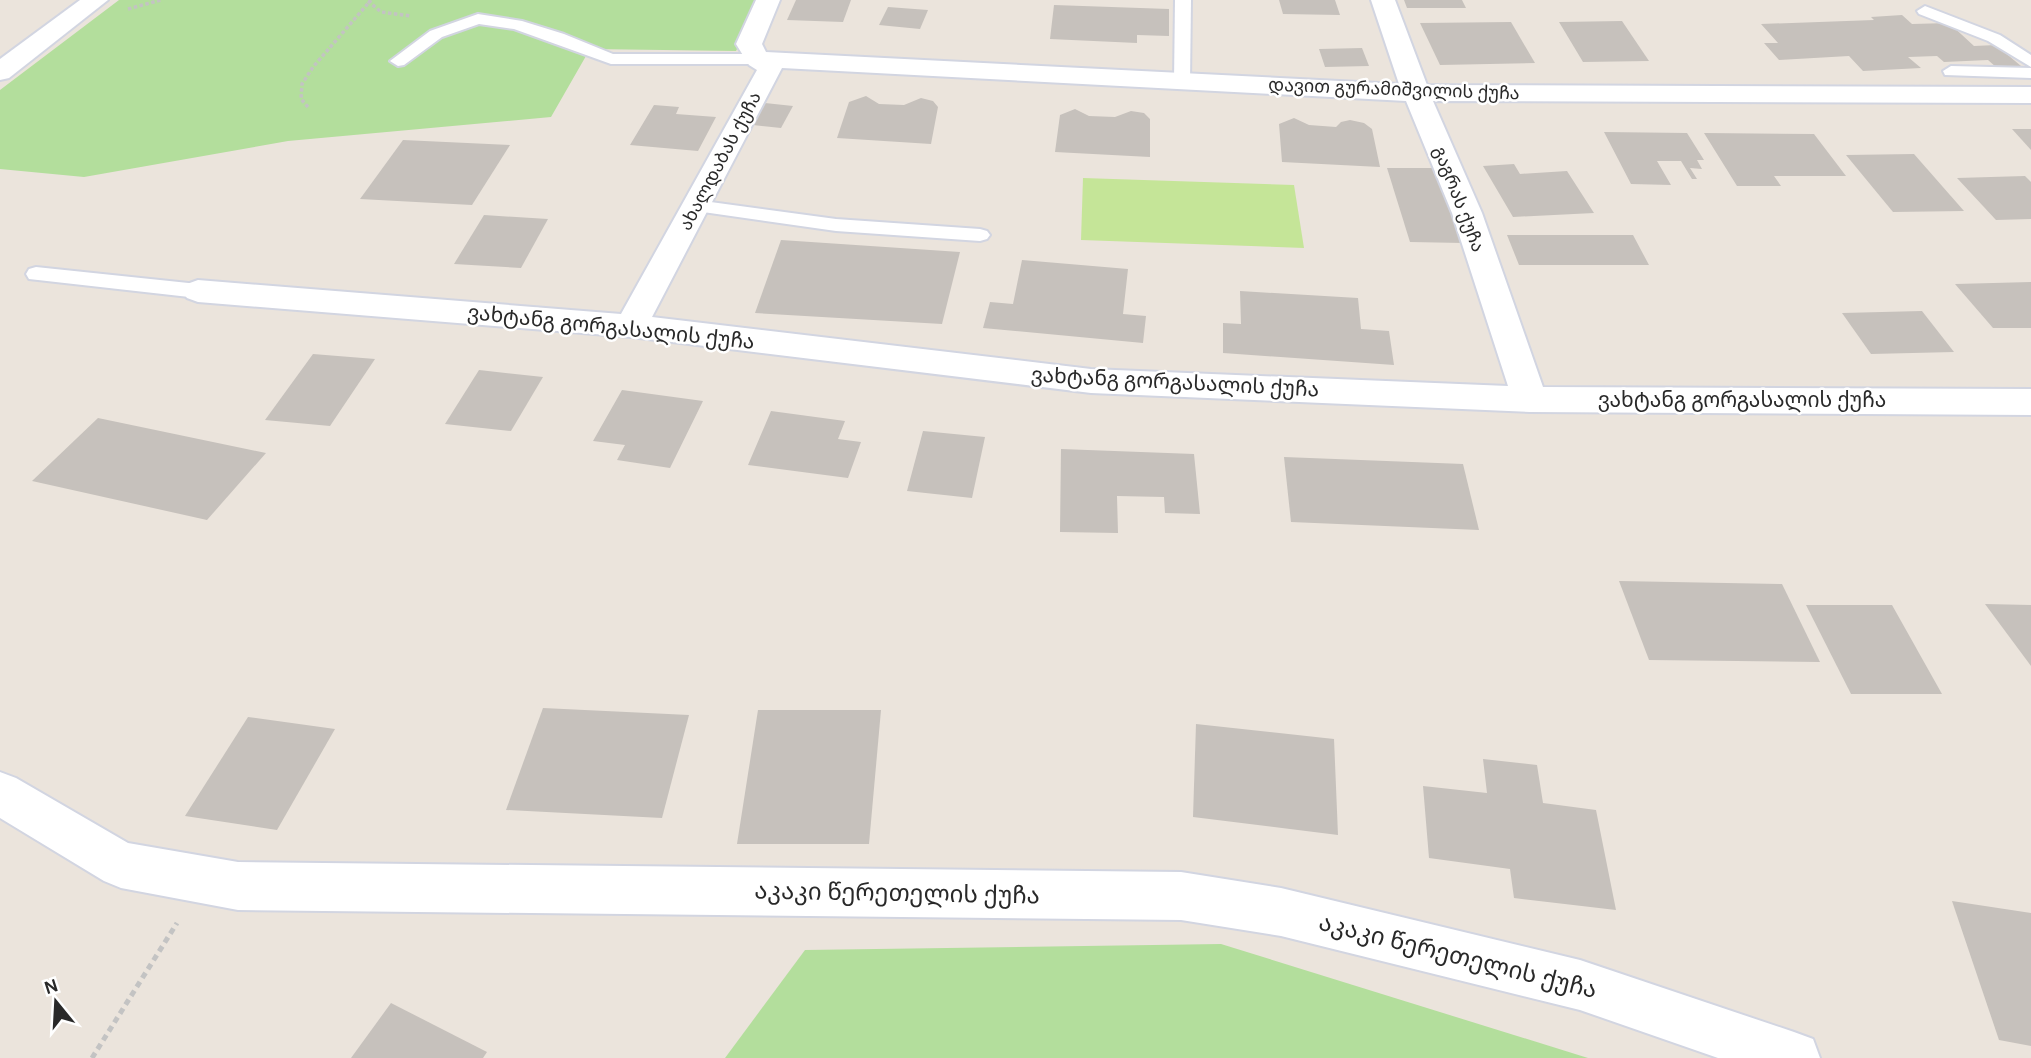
<svg xmlns="http://www.w3.org/2000/svg" width="2031" height="1058" font-family="Karla,'Noto Sans Georgian',sans-serif">
<style>
.green{fill:#b3de9c}
.pitch{fill:#c5e598}
.building{fill:#c6c1bc}
.lines{fill:none;stroke-linecap:round;stroke-linejoin:round}
.lane-casing{stroke:#d2d5e1;stroke-width:4}
.street-casing{stroke:#d2d5e1;stroke-width:4}
.secondary-casing{stroke:#d2d5e1;stroke-width:4}
.path-far1{stroke:#c3c3c3;stroke-width:3.5;stroke-dasharray:3.5 2.5;stroke-linecap:butt}
.path{stroke:#c3c3c3;stroke-width:5;stroke-dasharray:6 4.5;stroke-linecap:butt}
.lane{fill:#fff;fill-rule:evenodd}
.street{fill:#fff;fill-rule:evenodd}
.secondary{fill:#fff;fill-rule:evenodd}
.labels{text-anchor:middle;dominant-baseline:central;stroke-width:5;stroke-linejoin:round;paint-order:stroke}
.far-street-label{font-size:18px;fill:#292929;stroke:#fff}
.street-label{font-size:21px;fill:#292929;stroke:#fff}
.near-street-label{font-size:24px;fill:#292929;stroke:#fff}
</style>
<rect width="100%" height="100%" fill="#ebe4dc"/>
<g class="green">
<polygon points="119,0 762,0 736,51 590,49 551,117 288,141 84,177 0,169 0,90"/>
<polygon points="1221,944 1588,1058 725,1058 805,950"/>
</g>
<polygon class="pitch" points="1083,178 1294,185 1304,248 1081,240"/>
<g class="building">
<polygon points="796,0 851,0 843,22 787,20"/>
<polygon points="1279,0 1335,0 1340,15 1283,14"/>
<polygon points="1404,0 1462,0 1466,8 1407,8"/>
<polygon points="1054,5 1169,9 1169,36 1137,35 1137,43 1050,39"/>
<polygon points="888,7 928,10 920,29 879,25"/>
<polygon points="1902,15 1912,24 1949,23 1974,46 1996,45 2021,66 1996,67 1988,60 1944,62 1937,56 1908,57 1921,68 1863,71 1849,56 1779,60 1764,43 1778,43 1761,24 1874,20 1871,17"/>
<polygon points="1622,21 1649,61 1583,62 1559,22"/>
<polygon points="1511,22 1535,63 1440,65 1420,23"/>
<polygon points="1362,48 1369,66 1325,67 1319,49"/>
<polygon points="866,96 879,104 904,105 921,98 933,101 938,107 931,144 837,138 849,102"/>
<polygon points="765,103 793,106 781,128 753,125"/>
<polygon points="654,105 679,107 676,114 716,117 698,151 630,145"/>
<polygon points="1075,109 1089,116 1115,117 1131,111 1144,113 1150,119 1150,157 1055,152 1060,115"/>
<polygon points="1294,118 1309,125 1336,127 1341,122 1350,120 1364,123 1372,129 1380,167 1282,162 1279,124"/>
<polygon points="2012,129 2031,129 2031,150"/>
<polygon points="1604,132 1687,133 1704,160 1697,160 1702,169 1690,168 1697,179 1692,179 1681,161 1657,161 1671,185 1631,184"/>
<polygon points="1704,133 1814,134 1846,176 1774,176 1781,186 1737,186"/>
<polygon points="403,140 510,145 472,205 360,199"/>
<polygon points="1914,154 1964,211 1893,212 1846,155"/>
<polygon points="1514,164 1520,174 1567,171 1594,213 1513,217 1483,166"/>
<polygon points="1387,168 1437,168 1463,243 1410,242"/>
<polygon points="2025,176 2031,182 2031,219 1996,220 1957,178"/>
<polygon points="484,215 548,219 521,268 454,264"/>
<polygon points="1507,235 1633,235 1649,265 1519,265"/>
<polygon points="781,240 960,252 942,324 755,313"/>
<polygon points="1022,260 1128,269 1123,314 1146,316 1143,343 983,328 990,302 1013,304"/>
<polygon points="2031,282 2031,328 1993,328 1955,284"/>
<polygon points="1240,291 1358,298 1361,329 1389,331 1394,365 1223,353 1223,323 1241,324"/>
<polygon points="1922,311 1954,352 1871,354 1842,313"/>
<polygon points="313,354 375,359 330,426 265,420"/>
<polygon points="479,370 543,377 511,431 445,424"/>
<polygon points="622,390 703,401 670,468 617,460 625,445 593,441"/>
<polygon points="771,411 845,421 838,439 861,442 848,478 748,465"/>
<polygon points="98,418 266,453 207,520 32,481"/>
<polygon points="923,431 985,437 972,498 907,491"/>
<polygon points="1061,449 1194,454 1200,514 1165,513 1164,497 1117,496 1118,533 1060,532"/>
<polygon points="1284,457 1463,464 1479,530 1291,522"/>
<polygon points="1619,581 1782,584 1820,662 1649,660"/>
<polygon points="1985,604 2031,605 2031,666"/>
<polygon points="1806,605 1892,605 1942,694 1851,694"/>
<polygon points="543,708 689,715 662,818 506,810"/>
<polygon points="758,710 881,710 869,844 737,844"/>
<polygon points="248,717 335,729 277,830 185,816"/>
<polygon points="1196,724 1334,739 1338,835 1193,817"/>
<polygon points="1483,759 1537,765 1543,803 1596,810 1616,910 1514,898 1510,869 1429,858 1423,786 1487,793"/>
<polygon points="1952,901 2031,913 2031,1046 1999,1040"/>
<polygon points="391,1003 487,1052 483,1058 351,1058"/>
</g>
<g class="lines">
<g class="lane-casing">
<g id="lane">
<polygon points="1175,0 1191,0 1190,82 1182,87 1174,82"/>
<polygon points="1925,6 2000,35 2031,55 2031,67 1988,41 1919,14 1917,11"/>
<polygon points="478,14 522,21 564,34 613,54 758,54 766,59 758,64 611,64 514,29 479,24 442,37 404,65 398,66 390,61 430,31"/>
<polygon points="1951,66 2031,68 2031,78 1945,75 1943,71"/>
<polygon points="696,200 836,219 980,229 987,231 990,235 987,239 980,241 836,231 689,210 686,206"/>
<polygon points="36,267 198,284 205,286 208,291 205,296 198,298 29,279 26,274 29,269"/>
</g>
</g>
<g class="street-casing">
<g id="street">
<path d="M756,0h24l-18,44 4,8 633,32 -28,-84h24l32,85 604,2v16l-598,-2 49,112 61,174 488,2v26l-501,-3 -439,-19 -460,-56 -433,-35 -11,-4 -5,-7 5,-7 11,-4 423,34 136,-244 -8,-5 -13,-21zM782,68l624,33 46,112 56,173 -417,-17 -439,-52z"/>
<polygon points="0,772 16,778 128,843 238,862 1181,872 1281,888 1580,960 1794,1032 1813,1039 1820,1058 1718,1058 1580,1010 1281,936 1181,920 238,910 121,888 104,881 0,818"/>
</g>
</g>
<g class="secondary-casing">
<polygon id="secondary" points="80,0 108,0 9,78 0,80 0,59"/>
</g>
<g class="path-far1">
<polyline points="368,1 381,12 411,16"/>
<polyline points="128,9 161,0"/>
<polyline points="308,107 301,99 302,84 313,67 371,0"/>
</g>
<polyline class="path" points="92,1058 177,923"/>
<use href="#lane" class="lane"/>
<use href="#street" class="street"/>
<use href="#secondary" class="secondary"/>
</g>
<g class="labels">
<g class="far-street-label">
<text transform="translate(1394 89) rotate(2)">დავით გურამიშვილის ქუჩა</text>
<text transform="translate(720 161) rotate(-62)">ახალდაბას ქუჩა</text>
<text transform="translate(1459 199) rotate(69)">გაგრას ქუჩა</text>
</g>
<g class="street-label">
<text transform="translate(611 327) rotate(6)">ვახტანგ გორგასალის ქუჩა</text>
<text transform="translate(1175 382) rotate(3)">ვახტანგ გორგასალის ქუჩა</text>
<text x="1742" y="400">ვახტანგ გორგასალის ქუჩა</text>
</g>
<g class="near-street-label">
<text transform="translate(897 893) rotate(1)">აკაკი წერეთელის ქუჩა</text>
<text transform="translate(1458 956) rotate(14)">აკაკი წერეთელის ქუჩა</text>
</g>
</g>
<g transform="translate(56 1002) rotate(342)" stroke="#ffffff" stroke-width="5" paint-order="stroke">
<path d="M0-5L12 26L0 18L-12 26Z" fill="#292929"/>
<text y="-10" font-size="19" font-weight="bold" text-anchor="middle" fill="#292929">N</text>
</g>
</svg>
